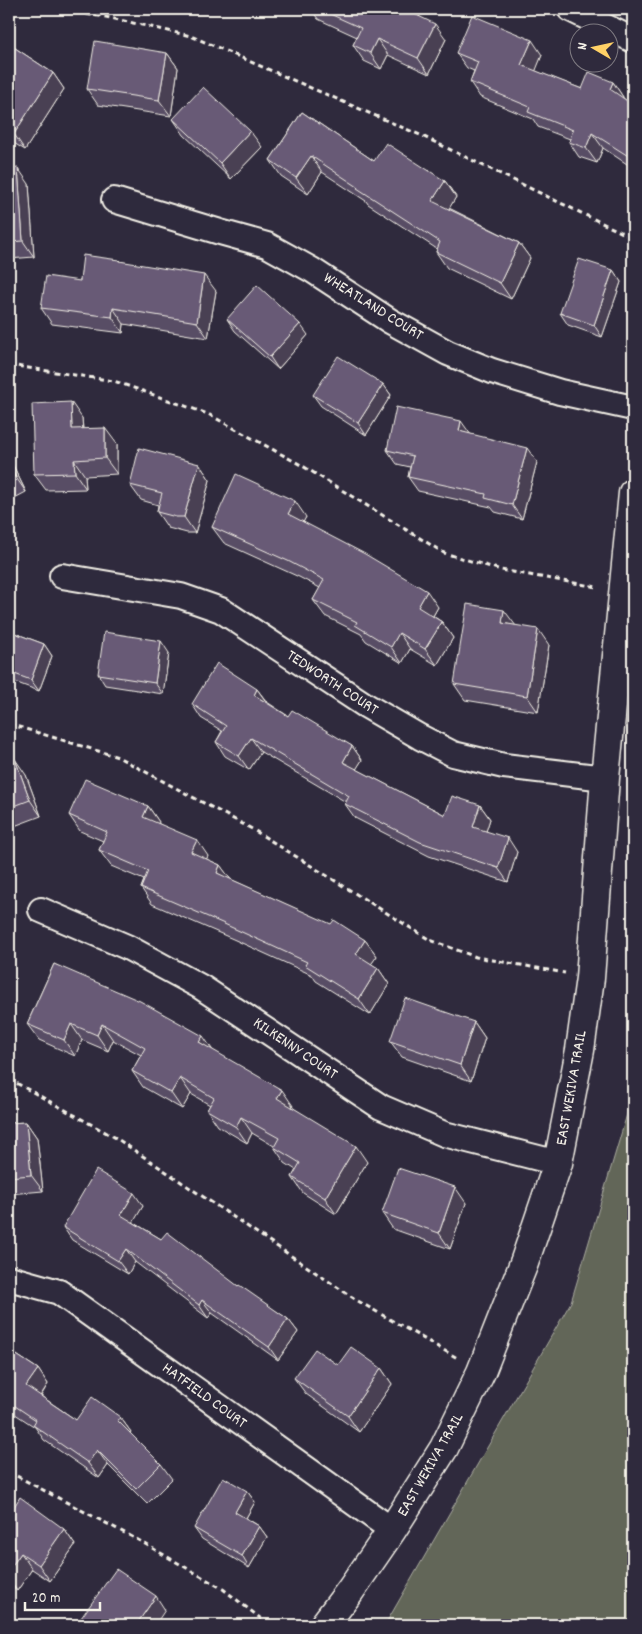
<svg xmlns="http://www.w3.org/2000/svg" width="642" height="1634" font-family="Dekko,sans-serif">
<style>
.green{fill:#626659;stroke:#abaca0}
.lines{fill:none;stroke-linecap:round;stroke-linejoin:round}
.street-casing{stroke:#f4f1e8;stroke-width:28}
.secondary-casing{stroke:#f4f1e8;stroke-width:31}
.path{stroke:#f4f1e8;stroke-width:3;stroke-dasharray:5 4;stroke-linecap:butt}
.street{stroke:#2f2a3d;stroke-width:24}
.secondary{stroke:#2f2a3d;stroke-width:28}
.wall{fill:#594d65;stroke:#f4f1e8}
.shaded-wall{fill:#493f53;stroke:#f4f1e8}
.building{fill:#685a76;stroke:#f4f1e8}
.labels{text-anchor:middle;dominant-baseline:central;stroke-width:4;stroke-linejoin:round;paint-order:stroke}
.street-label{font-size:16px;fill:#f4f1e8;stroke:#2f2a3d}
</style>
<rect width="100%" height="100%" fill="#2f2a3d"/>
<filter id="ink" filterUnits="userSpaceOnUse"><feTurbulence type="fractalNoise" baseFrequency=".02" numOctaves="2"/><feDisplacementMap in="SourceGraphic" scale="10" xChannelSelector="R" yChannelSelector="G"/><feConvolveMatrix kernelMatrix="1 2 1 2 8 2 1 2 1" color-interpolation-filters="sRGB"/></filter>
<g filter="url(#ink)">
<polygon class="green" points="633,1094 633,1625 385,1625 571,1302"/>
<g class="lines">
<g class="street-casing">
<g id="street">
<polyline points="570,9 633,40"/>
<polyline points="114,200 220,232 267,245 312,270 390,321 448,353 492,371 560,392 633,408"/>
<polyline points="62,576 181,596 221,610 365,705 420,737 453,754 504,766 605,778"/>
<polyline points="41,910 127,947 201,987 381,1107 444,1134 558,1163"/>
<polyline points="9,1278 59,1292 392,1530"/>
</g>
</g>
<g class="secondary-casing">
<polyline id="secondary" points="324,1625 350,1591 392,1530 444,1448 481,1372 524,1263 558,1163 580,1050 590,978 605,778 633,493"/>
</g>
<g class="path">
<polyline points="51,9 106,17 191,36 420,135 633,238"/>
<polyline points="9,365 114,381 208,414 301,465 444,553 501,570 597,587"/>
<polyline points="9,724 118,757 252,829 430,940 476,957 565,973"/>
<polyline points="9,1079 116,1138 358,1301 459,1359"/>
<polyline points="9,1472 140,1541 223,1589 269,1625"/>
</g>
<use href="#street" class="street"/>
<use href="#secondary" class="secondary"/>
</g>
<g class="wall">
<polygon points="311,9 423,9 419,16 446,39 429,74 388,55 381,69 364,61 353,45 357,37 318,19"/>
<polygon points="9,44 53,73 64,89 25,150 9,140"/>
<polygon points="167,53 178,68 171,116 98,105 87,89"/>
<polygon points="456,53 542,55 535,71 582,89 613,82 623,97 623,98 633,105 633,168 603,148 597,163 579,157 569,142 570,139 538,127 533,119 480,97 470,82 474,71 467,68"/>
<polygon points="302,112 374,161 445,181 456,197 449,208 519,243 530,258 511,299 447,268 436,252 437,249 368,204 366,201 322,172 308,194 281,176 270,160"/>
<polygon points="173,119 262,147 231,179 184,135"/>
<polygon points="9,169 29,184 34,257 9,259"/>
<polygon points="119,260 120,261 216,291 208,338 124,324 123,333 52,324 41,308 80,281"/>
<polygon points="613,270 621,282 602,337 568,325 560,313"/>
<polygon points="227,319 308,335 278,369 235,331"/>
<polygon points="383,384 391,395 366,435 321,406 313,395"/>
<polygon points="82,418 83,429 117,444 117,474 85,476 86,489 46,490 34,474"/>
<polygon points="470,434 537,462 522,519 495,512 491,507 418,491 408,477 410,467 397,464 387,450"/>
<polygon points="9,457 26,492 9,501"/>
<polygon points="199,464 210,480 195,533 187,533 168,528 157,512 158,505 141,500 130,485"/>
<polygon points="306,517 303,522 438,607 433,616 442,622 453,638 437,665 410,649 402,663 366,641 361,634 325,616 313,600 320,588 299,577 224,543 212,527"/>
<polygon points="9,631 44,644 52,656 39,691 9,680"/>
<polygon points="549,645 538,712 465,700 454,684"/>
<polygon points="169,653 163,694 105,685 98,674"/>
<polygon points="257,689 267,702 288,716 352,746 362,760 356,769 445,815 480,805 490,819 486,831 517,852 508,882 429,856 355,818 345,804 346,802 261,752 249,770 225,756 216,742 222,731 201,718 192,704"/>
<polygon points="9,761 26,775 41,816 9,828"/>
<polygon points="148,806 159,822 158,823 208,856 206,859 220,865 230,879 365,940 377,956 371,964 378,968 389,984 370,1015 316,981 312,975 233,939 152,904 141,888 144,880 111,866 99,850 103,841 80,831 69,815"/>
<polygon points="54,964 211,1049 293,1106 292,1107 367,1162 336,1214 303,1193 292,1177 296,1170 285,1163 274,1147 274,1146 252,1133 247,1143 218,1126 207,1110 210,1105 191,1094 182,1109 143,1087 132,1071 141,1055 113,1040 108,1051 82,1040 75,1056 39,1040 27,1024"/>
<polygon points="474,1022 485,1038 471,1081 402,1057 390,1041"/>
<polygon points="26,1122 37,1138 43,1191 9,1194 9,1123"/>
<polygon points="466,1203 450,1249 393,1229 382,1213"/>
<polygon points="143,1206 133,1222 238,1286 288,1319 298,1332 278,1360 212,1313 208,1318 135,1262 128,1274 72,1240 63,1227"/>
<polygon points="9,1350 38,1369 48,1384 41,1396 76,1420 120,1417 131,1432 130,1433 161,1464 172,1479 147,1504 108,1465 99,1478 44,1440 35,1427 9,1410"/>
<polygon points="338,1365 381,1368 392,1384 359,1432 306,1394 294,1378"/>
<polygon points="247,1491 255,1502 246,1518 259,1526 267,1537 249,1568 202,1539 194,1528"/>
<polygon points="9,1515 64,1529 75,1545 50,1581 32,1569 17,1591 9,1585"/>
</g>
<g class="shaded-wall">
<polygon points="404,9 423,9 415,25"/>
<polygon points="435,24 446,39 429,74 418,58"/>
<polygon points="377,39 388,55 381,69 370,53"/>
<polygon points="532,40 542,55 532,80 521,65"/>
<polygon points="167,53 178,68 171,116 159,100"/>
<polygon points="53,73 64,89 25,150 14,134"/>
<polygon points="613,82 623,97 620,104 610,89"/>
<polygon points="250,131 262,147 231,179 220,163"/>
<polygon points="592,133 603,148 597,163 586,148"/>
<polygon points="311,156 322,172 308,194 296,178"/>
<polygon points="18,168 29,184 34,257 23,241"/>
<polygon points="445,181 456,197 444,217 432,201"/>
<polygon points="519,243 530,258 511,299 500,283"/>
<polygon points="613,270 621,282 602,337 594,325"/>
<polygon points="204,275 216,291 208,338 197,322"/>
<polygon points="113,308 124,324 123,333 112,317"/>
<polygon points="300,324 308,335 278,369 270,357"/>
<polygon points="383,384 391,395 366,435 358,423"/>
<polygon points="71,402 82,418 84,445 72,429"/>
<polygon points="461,421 471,435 459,431"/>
<polygon points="105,428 117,444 117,474 105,458"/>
<polygon points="527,448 537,462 522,519 512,505"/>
<polygon points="9,457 26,492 15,476 9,464"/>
<polygon points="74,460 85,476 86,489 75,473"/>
<polygon points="199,464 210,480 195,533 184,517"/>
<polygon points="295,501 306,517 299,530 288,514"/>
<polygon points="427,591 438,607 429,623 418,607"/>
<polygon points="504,610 516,626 502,623"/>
<polygon points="442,622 453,638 437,665 425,649"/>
<polygon points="538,629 549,645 538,712 527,696"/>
<polygon points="399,633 410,649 402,663 391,647"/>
<polygon points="161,641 169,653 163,694 155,683"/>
<polygon points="44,644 52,656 39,691 31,680"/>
<polygon points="257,689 267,703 254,695"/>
<polygon points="251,738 261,752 249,770 239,756"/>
<polygon points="352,746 362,760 352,776 343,762"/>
<polygon points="15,759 26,775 41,816 30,800"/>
<polygon points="480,805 490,819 483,841 473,827"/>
<polygon points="148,806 159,822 154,833 143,817"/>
<polygon points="508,838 517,852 508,882 498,868"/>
<polygon points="197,840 208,856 202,868 191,852"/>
<polygon points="220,865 232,881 217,873"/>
<polygon points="365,940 377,956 367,970 356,954"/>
<polygon points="378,968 389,984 370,1015 359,999"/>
<polygon points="474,1022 485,1038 471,1081 460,1065"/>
<polygon points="71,1024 82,1040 75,1056 64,1040"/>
<polygon points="102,1024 113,1040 108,1051 97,1035"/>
<polygon points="203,1036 214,1052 199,1042"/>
<polygon points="180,1078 191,1094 182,1109 171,1093"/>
<polygon points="282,1090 293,1106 288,1114 277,1098"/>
<polygon points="241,1117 252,1133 247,1143 236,1127"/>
<polygon points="26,1122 37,1138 43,1191 31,1175"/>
<polygon points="356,1146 367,1162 336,1214 325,1198"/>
<polygon points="455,1187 466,1203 450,1249 439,1233"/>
<polygon points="134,1193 143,1206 130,1228 121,1215"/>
<polygon points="126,1249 135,1262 128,1274 118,1261"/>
<polygon points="202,1300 212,1313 208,1318 199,1305"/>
<polygon points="288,1319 298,1332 278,1360 269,1347"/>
<polygon points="381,1368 392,1384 359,1432 348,1416"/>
<polygon points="38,1369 48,1384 37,1401 26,1386"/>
<polygon points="120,1417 131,1432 128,1436 118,1421"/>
<polygon points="97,1450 108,1465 99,1478 88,1463"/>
<polygon points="247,1491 255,1502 243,1523 235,1512"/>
<polygon points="259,1526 267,1537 249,1568 242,1556"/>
<polygon points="64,1529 75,1545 50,1581 39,1565"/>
<polygon points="21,1553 32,1569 17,1591 9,1579 9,1570"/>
<polygon points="156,1596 165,1610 155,1625 136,1625"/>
</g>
<g class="building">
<polygon points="319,9 404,9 435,24 418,58 377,39 370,53 353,45 361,28"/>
<polygon points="472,15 532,40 521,65 582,89 589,72 613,82 610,89 633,105 633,159 592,133 586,148 569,142 573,130 528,112 530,107 470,82 478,62 456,53"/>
<polygon points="95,41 167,53 159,100 87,89"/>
<polygon points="9,44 53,73 14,134 9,131"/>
<polygon points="203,87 250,131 220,163 173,119"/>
<polygon points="302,112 374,161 386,143 445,181 432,201 519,243 500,283 436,252 440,242 357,188 358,187 311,156 296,178 270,160"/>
<polygon points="18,168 23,241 9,242 9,169"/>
<polygon points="83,255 119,260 119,261 204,275 197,322 113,308 112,317 41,308 46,276 80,281"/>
<polygon points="579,259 613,270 594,325 560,313"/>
<polygon points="257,285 300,324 270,357 227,319"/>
<polygon points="338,356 383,384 358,423 313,395"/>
<polygon points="71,402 72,429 105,428 105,458 74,460 75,473 34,474 32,404"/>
<polygon points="396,407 461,421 459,431 527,448 512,505 485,498 486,494 408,477 413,456 387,450"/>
<polygon points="139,448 199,464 184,517 176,517 157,512 162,493 130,485"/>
<polygon points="9,464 15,476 9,480"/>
<polygon points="236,474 295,501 288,514 365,554 427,591 418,607 442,622 425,649 399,633 391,647 355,625 357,622 313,600 324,580 288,561 212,527"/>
<polygon points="467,604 504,610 502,623 538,629 527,696 454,684"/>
<polygon points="9,631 44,644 31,680 9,672"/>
<polygon points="104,632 161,641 155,683 98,674"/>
<polygon points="217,663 257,689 254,695 288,716 292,710 352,746 343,762 445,815 452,796 480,805 473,827 508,838 498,868 420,842 345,804 349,796 251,738 239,756 216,742 226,726 192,704"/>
<polygon points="15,759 30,800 9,808 9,761"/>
<polygon points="85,779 148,806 143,817 197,840 191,852 220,865 217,873 331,924 334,920 365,940 356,954 378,968 359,999 305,965 307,962 222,923 141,888 148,871 99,850 107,832 69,815"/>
<polygon points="54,964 140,1001 203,1036 199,1042 282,1090 277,1098 356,1146 325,1198 292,1177 300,1163 274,1147 279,1138 241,1117 236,1127 207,1110 214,1098 180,1078 171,1093 132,1071 145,1048 102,1024 97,1035 71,1024 64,1040 27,1024"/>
<polygon points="405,998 474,1022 460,1065 390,1041"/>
<polygon points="26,1122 31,1175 9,1177 9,1123"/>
<polygon points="398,1168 455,1187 439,1233 382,1213"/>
<polygon points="96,1170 134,1193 121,1215 161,1239 167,1232 238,1286 239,1285 288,1319 269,1347 202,1300 199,1305 126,1249 118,1261 63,1227"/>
<polygon points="351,1347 381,1368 348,1416 294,1378 315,1349 338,1365"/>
<polygon points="9,1350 38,1369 26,1386 76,1420 92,1397 120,1417 118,1421 161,1464 136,1489 97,1450 88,1463 33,1425 36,1420 9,1402"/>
<polygon points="223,1477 247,1491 235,1512 259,1526 242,1556 194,1528"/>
<polygon points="20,1497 64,1529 39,1565 21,1553 9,1570 9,1515"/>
<polygon points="116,1569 156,1596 136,1625 76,1625"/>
</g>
</g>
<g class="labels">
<g class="street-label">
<text transform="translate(373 307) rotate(32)">WHEATLAND COURT</text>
<text transform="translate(332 683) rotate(33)">TEDWORTH COURT</text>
<text transform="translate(295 1049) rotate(34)">KILKENNY COURT</text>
<text transform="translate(572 1088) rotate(-80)">EAST WEKIVA TRAIL</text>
<text transform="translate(204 1396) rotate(36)">HATFIELD COURT</text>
<text transform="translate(431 1465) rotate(-60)">EAST WEKIVA TRAIL</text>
</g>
</g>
<rect width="642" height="1634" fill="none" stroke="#2f2a3d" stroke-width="30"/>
<rect x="15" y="15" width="612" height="1604" fill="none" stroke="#f4f1e8" stroke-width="2" filter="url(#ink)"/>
<g transform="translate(594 48) rotate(279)"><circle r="24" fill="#2f2a3d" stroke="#7e7a81"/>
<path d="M0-4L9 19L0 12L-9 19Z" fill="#ffd166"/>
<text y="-8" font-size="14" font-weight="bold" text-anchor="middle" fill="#f4f1e8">N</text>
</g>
<path d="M25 1602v8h75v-8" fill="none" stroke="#f4f1e8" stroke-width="2.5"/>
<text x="32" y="1602" font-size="15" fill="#f4f1e8" stroke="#2f2a3d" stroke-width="4" paint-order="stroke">20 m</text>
</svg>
